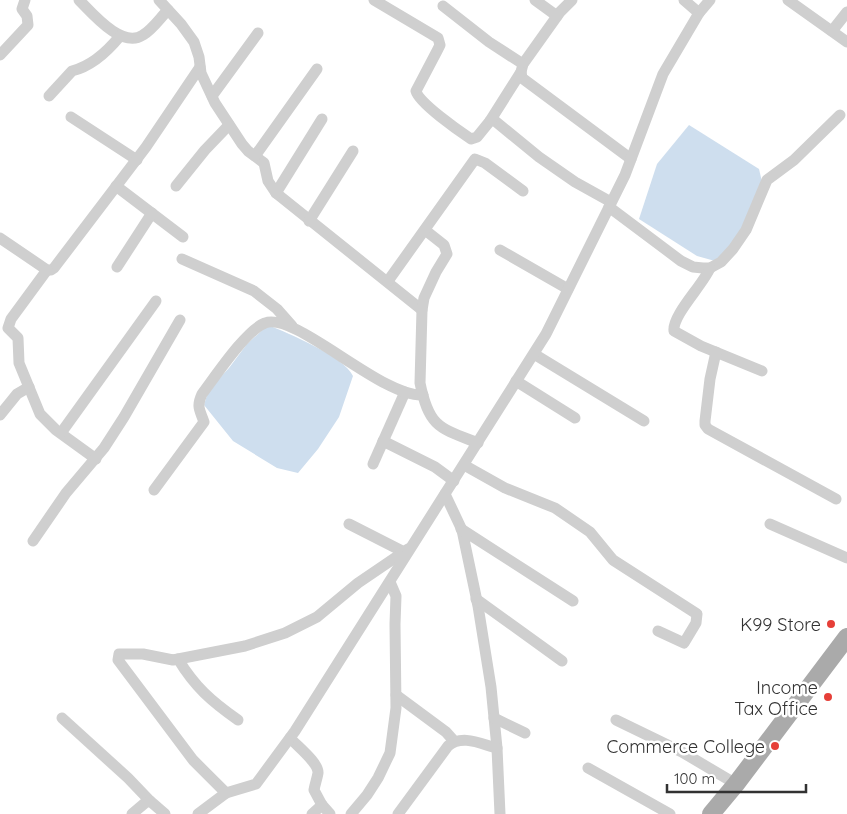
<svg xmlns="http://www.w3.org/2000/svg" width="847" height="814" font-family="Quicksand,sans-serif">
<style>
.water{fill:#cedeee}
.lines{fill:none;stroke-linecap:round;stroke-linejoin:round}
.minor{stroke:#cfcfcf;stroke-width:11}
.primary{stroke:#aaa;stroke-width:18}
.poi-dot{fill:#e63f38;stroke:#fff;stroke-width:2}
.labels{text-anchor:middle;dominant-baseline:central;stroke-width:5;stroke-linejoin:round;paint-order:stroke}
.poi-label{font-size:18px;fill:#323232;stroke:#fff;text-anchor:end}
</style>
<rect width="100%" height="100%" fill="#fff"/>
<g class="water">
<polygon points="689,125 759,169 763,186 734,244 715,261 697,256 639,219 657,164"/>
<path d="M268,325c20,8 77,32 85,51l-14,41 -21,32 -20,24 -21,-5 -44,-27 -29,-36 4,-13 8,-10 13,-14 18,-24z"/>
</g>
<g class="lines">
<g class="minor">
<path d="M79,0c14,14 43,49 64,35 10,-6 17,-17 25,-25"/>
<polyline points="159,0 181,24 194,42 199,57 201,73 215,103 242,144 248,151 264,163 268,181 276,193 422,310"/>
<path d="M374,0l64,38 2,7 -3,6 -21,40c3,12 43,40 55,48l6,-2 13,-16h5l44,36 36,25 36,20"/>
<polyline points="535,0 557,16"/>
<polyline points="572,0 560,12 523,64 521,72 522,78 631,159"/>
<polyline points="684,0 699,13"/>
<polyline points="788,0 847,42"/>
<polyline points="443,6 489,42 523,64"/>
<polyline points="832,31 847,12"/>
<polyline points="0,55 28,25 27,16 22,9 25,0"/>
<path d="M49,96l23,-25c20,-5 35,-19 48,-35"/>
<polyline points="212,96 258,33"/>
<polyline points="71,117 137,160"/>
<polyline points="490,121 521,72"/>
<polyline points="255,156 317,69"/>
<polyline points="116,186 183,237"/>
<polyline points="176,186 205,150 229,125"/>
<polyline points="276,193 322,119"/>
<polyline points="609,207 681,261 693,267 703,268 710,268 721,262 733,249 746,230 767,180 794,160 840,115"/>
<polyline points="309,221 353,151"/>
<path d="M425,230l19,15 3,9 -11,18 -12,26 -2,12 -2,73c9,44 19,45 58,60"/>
<polyline points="0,238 47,270 51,270 54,268 146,147 200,67"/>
<polyline points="500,250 568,289"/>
<polyline points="182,259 254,291 277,309 292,326"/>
<polyline points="117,267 152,213"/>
<path d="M710,268c-7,17 -38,47 -36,63l27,15 61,25"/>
<polyline points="47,270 11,319 8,328 18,338 19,363 40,414 56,430 96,459"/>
<polyline points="388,281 475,159 485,163 523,191"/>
<polyline points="716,352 710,379 705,421 705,425 708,429 836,499"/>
<polyline points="534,354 644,421"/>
<polyline points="516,381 575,418"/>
<polyline points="0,415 17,394 29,387"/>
<polyline points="61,433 156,301"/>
<polyline points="383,441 435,467 454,481"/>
<polyline points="373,464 405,392"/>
<polyline points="464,465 505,488 555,508 590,532 613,560 697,614 696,623 684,643 658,631"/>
<path d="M154,490l50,-68c-4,-12 -8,-15 -2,-28 13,-17 44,-64 63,-71 30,-12 117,75 158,72"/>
<polyline points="445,494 462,530 478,606 491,687 497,748 500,814"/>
<polyline points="349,524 404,552"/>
<polyline points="770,524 847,558"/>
<polyline points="461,529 573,601"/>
<polyline points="33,541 66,493 104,448 124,417 180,320"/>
<polyline points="476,599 562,661"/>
<path d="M178,659c17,28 33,42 60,61"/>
<polyline points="396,695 446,732 454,741"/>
<polyline points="62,718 128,778 150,801"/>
<polyline points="494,718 525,733"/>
<polyline points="616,720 682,752 736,784"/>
<path d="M290,738c7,8 29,25 28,35 -1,6 -3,11 -4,17l8,15 8,9"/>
<polyline points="588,768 670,814"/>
<polyline points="226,793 193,760 118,660 119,654 143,654 173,660 245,646 285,633 317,617 358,583 408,549"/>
<polyline points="132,814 145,803 150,801 165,814"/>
<polyline points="198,814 226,793 256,784 295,731 546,334 625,175 663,74 699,13 710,0"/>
<polyline points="312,814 322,805"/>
<polyline points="351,814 367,795 378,778 390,753 396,708 395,624 396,596 390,582"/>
<path d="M398,814l50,-68c14,-12 33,-2 49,2"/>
</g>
<polyline class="primary" points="711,814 736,784 847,637"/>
</g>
<g class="poi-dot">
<circle cx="831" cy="624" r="5"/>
<circle cx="828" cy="697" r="5"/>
<circle cx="775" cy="746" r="5"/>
</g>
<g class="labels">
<g class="poi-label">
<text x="821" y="624">K99 Store</text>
<text x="818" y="687">Income<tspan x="818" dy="21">Tax Office</tspan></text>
<text x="765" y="746">Commerce College</text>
</g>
</g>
<path d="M667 784v8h139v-8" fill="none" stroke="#323232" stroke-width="2.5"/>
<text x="674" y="784" font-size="15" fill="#323232" stroke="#ffffff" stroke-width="4" paint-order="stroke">100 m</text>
</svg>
